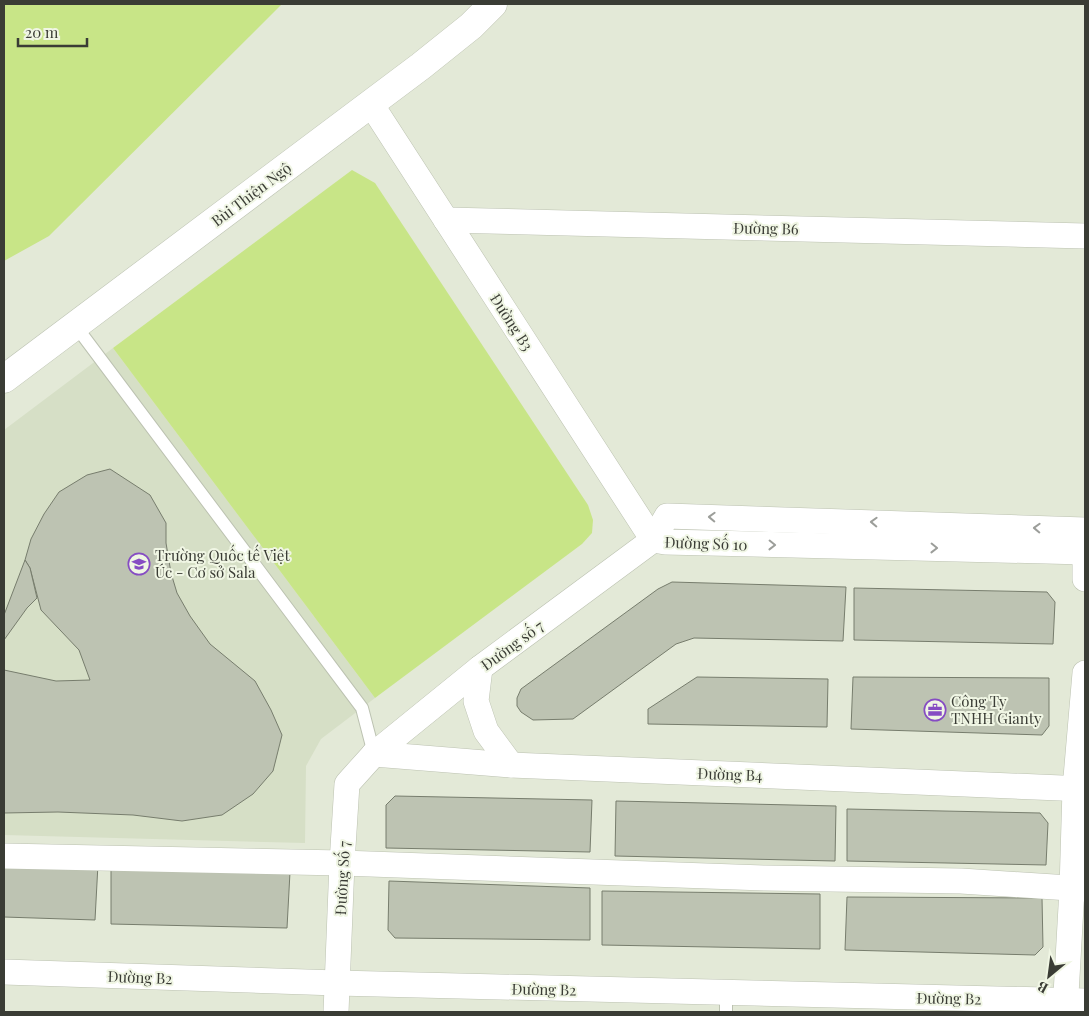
<svg xmlns="http://www.w3.org/2000/svg" width="1089" height="1016" font-family="'Playfair Display',serif">
<style>
.built{fill:#d6dfc6}
.green{fill:#c8e587}
.building{fill:#bdc3b2;stroke:#777d6d}
.lines{fill:none;stroke-linecap:round;stroke-linejoin:round}
.service-casing{stroke:#bcc2b1;stroke-width:14}
.minor-casing{stroke:#bcc2b1;stroke-width:26}
.tertiary-casing{stroke:#bcc2b1;stroke-width:29}
.service{stroke:#fff;stroke-width:12}
.minor{stroke:#fff;stroke-width:25}
.tertiary{stroke:#fff;stroke-width:28}
.oneway{stroke:#9c9e9a}
.labels{text-anchor:middle;dominant-baseline:central;stroke-width:4;stroke-linejoin:round;paint-order:stroke}
.street-label{font-size:15px;fill:#3a3c35;stroke:#f0f6e4}
.poi-label{font-size:15px;fill:#3a3c35;stroke:#f0f6e4;text-anchor:start}
</style>
<rect width="100%" height="100%" fill="#e3e9d7"/>
<polygon class="built" points="113,348 375,698 321,739 306,766 305,843 4,835 4,430"/>
<g class="green">
<polygon points="4,4 282,4 49,236 4,261"/>
<polygon points="352,170 375,183 588,505 593,520 592,533 582,544 375,698 113,348"/>
</g>
<g class="building">
<polygon points="110,469 150,495 166,523 166,543 171,573 177,593 190,616 210,644 255,681 271,710 282,735 273,771 253,794 222,815 182,821 133,815 58,812 4,813 4,670 56,681 90,680 79,650 41,610 30,568 25,560 31,539 44,514 59,492 87,475"/>
<polygon points="25,560 30,568 37,598 27,608 4,640 4,615"/>
<polygon points="672,582 846,587 843,641 694,638 676,644 573,719 533,720 521,712 517,706 517,698 521,689 658,589"/>
<polygon points="854,588 1047,592 1055,602 1053,644 854,640"/>
<polygon points="697,677 828,679 827,727 648,724 648,709"/>
<polygon points="853,677 1049,678 1049,726 1042,735 851,729"/>
<polygon points="395,796 592,800 590,852 386,848 386,805"/>
<polygon points="616,801 836,806 835,861 615,856"/>
<polygon points="847,809 1040,813 1048,823 1046,865 847,861"/>
<polygon points="4,863 98,864 95,920 4,917"/>
<polygon points="111,869 290,872 287,928 111,924"/>
<polygon points="389,881 590,888 590,940 395,938 388,930"/>
<polygon points="602,891 820,894 820,949 602,945"/>
<polygon points="847,897 1042,898 1043,947 1035,955 845,950"/>
</g>
<g class="lines">
<g class="service-casing">
<g id="service">
<polyline points="75,325 362,708 374,754"/>
<polyline points="726,1012 726,993"/>
</g>
</g>
<g class="minor-casing">
<g id="minor">
<polyline points="371,104 653,540"/>
<polyline points="446,220 1085,236"/>
<polyline points="1085,534 1085,579"/>
<polyline points="653,540 665,542 1085,552"/>
<polyline points="480,668 476,701 486,731 511,765"/>
<polyline points="374,754 511,765 1085,789"/>
<polyline points="4,856 342,863 765,878 961,881 1085,889"/>
<polyline points="4,972 337,983 1085,1001"/>
<polyline points="336,1012 342,863 347,784 374,754 480,668 653,540 667,516 1085,530"/>
<polyline points="1065,1012 1072,889 1075,789 1085,673"/>
</g>
</g>
<g class="tertiary-casing">
<polyline id="tertiary" points="4,379 421,66 471,26 493,4"/>
</g>
<use href="#service" class="service"/>
<use href="#minor" class="minor"/>
<use href="#tertiary" class="tertiary"/>
</g>
<defs><path id="oneway-chevron" d="M-2-3.5L2.5 0L-2 3.5" fill="none" stroke-width="1.6" stroke-linecap="round" stroke-linejoin="round" transform="scale(1.25)"/></defs>
<g class="oneway">
<use href="#oneway-chevron" transform="translate(712 517) rotate(-178)"/>
<use href="#oneway-chevron" transform="translate(874 522) rotate(-178)"/>
<use href="#oneway-chevron" transform="translate(1037 528) rotate(-178)"/>
<use href="#oneway-chevron" transform="translate(772 545) rotate(1)"/>
<use href="#oneway-chevron" transform="translate(934 548) rotate(1)"/>
</g>
<defs>
<g id="school-ring" transform="scale(1.125)"><circle r="9.5" fill="#f0f6e4" stroke="#864cc3" stroke-width="1.5"/><path d="M0-5L7-2L0 1L-7-2ZM-4 1L0 2.5L4 1V4Q0 6-4 4Z" fill="#864cc3"/></g>
<g id="office-ring" transform="scale(1.125)"><circle r="9.5" fill="#f0f6e4" stroke="#864cc3" stroke-width="1.5"/><path d="M-6-3h4V-5.5h4V-3h4V5H-6ZM-1-4.5V-3h2v-1.5ZM-6 0V1H6V0Z" fill="#864cc3"/></g>
</defs>
<g fill-rule="evenodd">
<use href="#school-ring" x="139" y="564"/>
<use href="#office-ring" x="935" y="710"/>
</g>
<g class="labels">
<g class="street-label">
<text transform="translate(251 194) rotate(-37)">Bùi Thiện Ngộ</text>
<text transform="translate(766 228) rotate(1)">Đường B6</text>
<text transform="translate(512 322) rotate(57)">Đường B3</text>
<text transform="translate(706 543) rotate(2)">Đường Số 10</text>
<text transform="translate(512 645) rotate(-36)">Đường số 7</text>
<text transform="translate(730 774) rotate(2)">Đường B4</text>
<text transform="translate(342 878) rotate(-87)">Đường Số 7</text>
<text transform="translate(140 977) rotate(2)">Đường B2</text>
<text transform="translate(544 989) rotate(1)">Đường B2</text>
<text transform="translate(949 998) rotate(1)">Đường B2</text>
</g>
<g class="poi-label">
<text x="155" y="555">Trường Quốc tế Việt<tspan x="155" dy="17">Úc - Cơ sở Sala</tspan></text>
<text x="951" y="701">Công Ty<tspan x="951" dy="17">TNHH Gianty</tspan></text>
</g>
</g>
<rect width="1089" height="1016" fill="none" stroke="#3a3c35" stroke-width="10"/>
<g transform="translate(1049 976) rotate(209)" stroke="#f0f6e4" stroke-width="4" paint-order="stroke">
<path d="M0-4L9 19L0 12L-9 19Z" fill="#3a3c35"/>
<text y="-8" font-size="14" font-weight="bold" text-anchor="middle" fill="#3a3c35">B</text>
</g>
<path d="M18 38v8h69v-8" fill="none" stroke="#3a3c35" stroke-width="2.5"/>
<text x="25" y="38" font-size="15" fill="#3a3c35" stroke="#f0f6e4" stroke-width="4" paint-order="stroke">20 m</text>
</svg>
